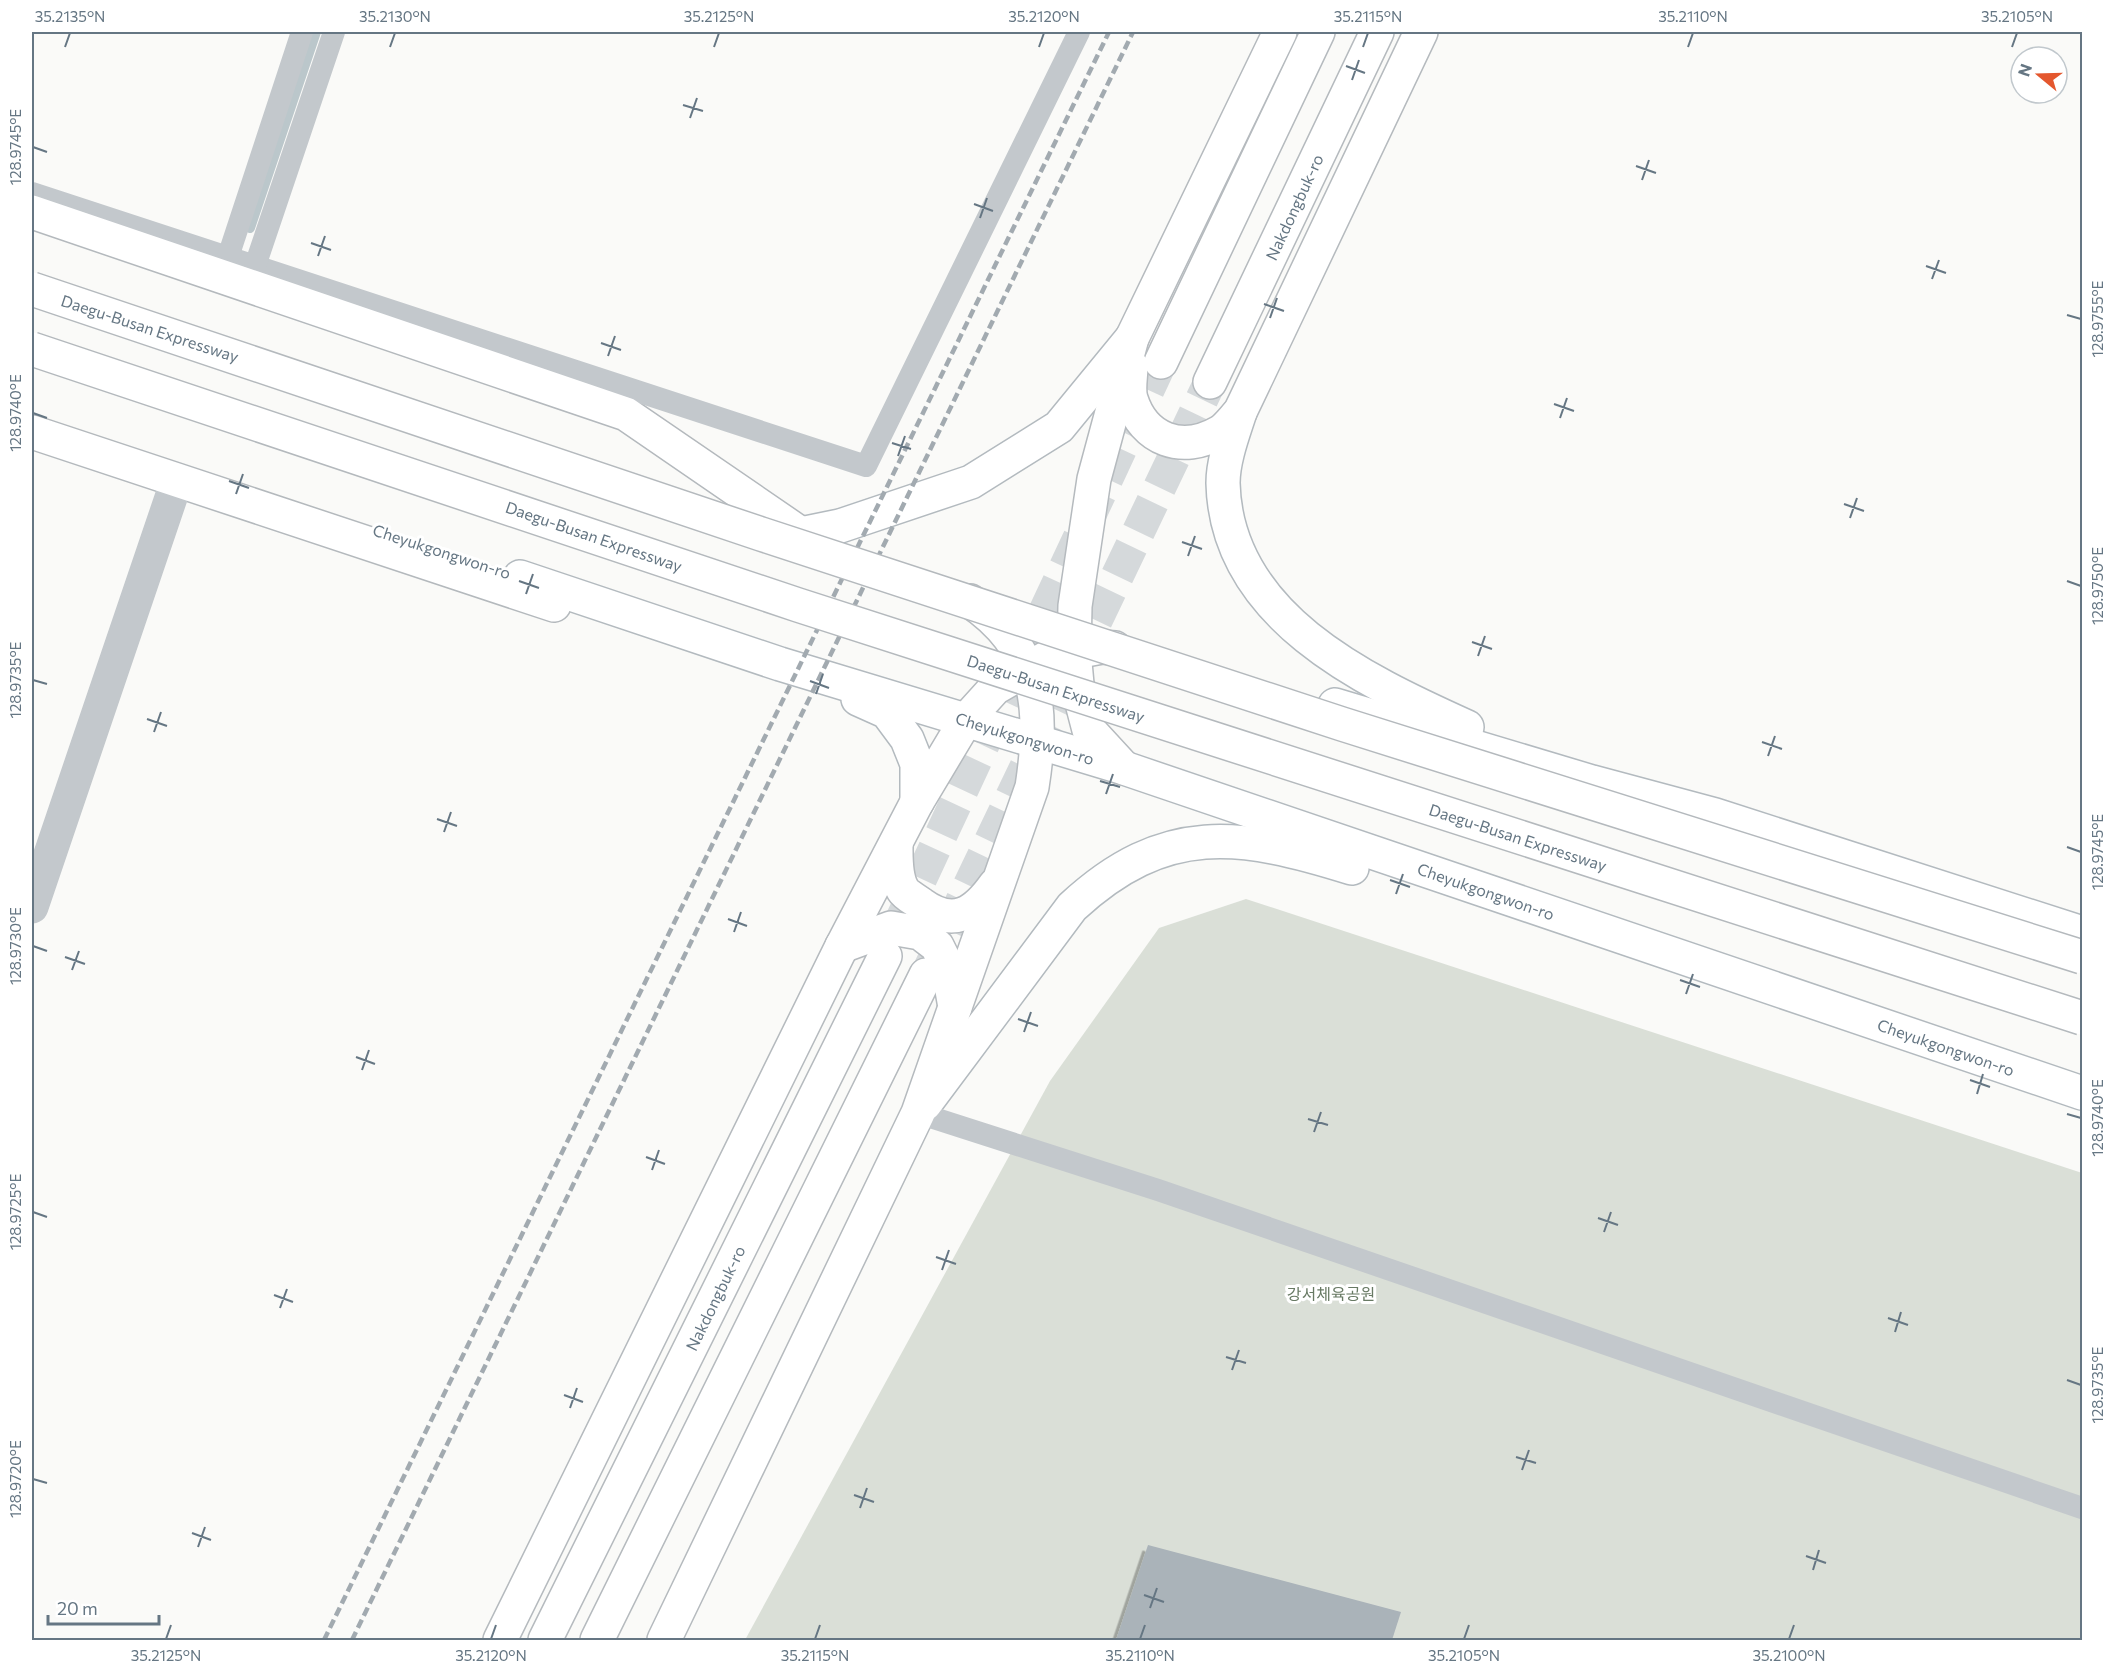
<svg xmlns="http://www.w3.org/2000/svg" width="2114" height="1672" font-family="Commissioner,'Noto Sans KR',sans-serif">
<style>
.green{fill:#dadfd7}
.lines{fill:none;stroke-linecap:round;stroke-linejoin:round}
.stream{stroke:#bbc7cb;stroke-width:10}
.building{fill:#aab3b9;filter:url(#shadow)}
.primary-tunnel{stroke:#d5d9db;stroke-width:33;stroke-dasharray:33 16;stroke-linecap:butt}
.secondary-casing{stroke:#b3babf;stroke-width:36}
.primary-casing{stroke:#b5babe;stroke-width:36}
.motorway-casing{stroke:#b4b9bd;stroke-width:36}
.service{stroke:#c3c8cc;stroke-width:22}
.minor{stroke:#c3c8cc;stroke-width:33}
.secondary{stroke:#fff;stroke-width:33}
.primary{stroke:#fff;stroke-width:33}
.motorway{stroke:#fff;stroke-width:33}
.rail{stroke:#a2aab0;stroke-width:4.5;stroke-dasharray:9 4.5;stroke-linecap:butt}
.motorway-bridge-casing{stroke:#b4b9bd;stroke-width:36;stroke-linecap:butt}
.motorway-bridge{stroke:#fff;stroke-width:33}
.ticks{fill:none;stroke:#657683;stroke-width:2}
.labels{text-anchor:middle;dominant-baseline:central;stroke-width:6;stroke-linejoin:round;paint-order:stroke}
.street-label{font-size:16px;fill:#657683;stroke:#fff}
.park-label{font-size:16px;fill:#687a64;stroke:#fff}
.neatline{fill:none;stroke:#657683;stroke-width:2}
.ticks-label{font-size:15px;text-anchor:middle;fill:#657683}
</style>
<defs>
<filter id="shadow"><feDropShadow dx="-5.5" dy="5.5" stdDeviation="0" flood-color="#0004"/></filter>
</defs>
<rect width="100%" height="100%" fill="#fafaf8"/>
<polygon class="green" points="1246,899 2082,1173 2082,1640 745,1640 1050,1081 1159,928"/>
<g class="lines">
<polyline class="stream" points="250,228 316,32"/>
</g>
<polygon class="building" points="1148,1545 1401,1612 1392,1640 1116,1640"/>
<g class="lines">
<g class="primary-tunnel">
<polyline points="900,923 1161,362"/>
<polyline points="927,974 1210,382"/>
</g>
<g class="secondary-casing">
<g id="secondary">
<path d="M1240,412c-7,22 -17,48 -17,71 3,133 140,197 244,244"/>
<polyline points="801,534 840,526 971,482 1059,427 1132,338"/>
<polyline points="520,577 780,664 1124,768 2082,1093"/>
<polyline points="858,699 887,712 907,739 917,764 917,802"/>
<polyline points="1335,705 1592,782 1715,815 2082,933"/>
<path d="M925,1104l147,-197c93,-86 168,-74 280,-39"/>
</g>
</g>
<g class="primary-casing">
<g id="primary">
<polyline points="1161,362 1318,32"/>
<path d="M1131,366c0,10 -3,23 0,33 13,41 51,55 89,33 7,-4 14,-14 20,-20l181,-380"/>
<polyline points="1210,382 1377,32"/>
<polyline points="1124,768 1089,730 1077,684 1074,652 1075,606 1094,479 1132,338 1280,32"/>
<path d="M896,844c0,14 -1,33 7,46 3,5 13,10 18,14 33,24 54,9 74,-19"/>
<polyline points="842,946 891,928 920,933 937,946 948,968 955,1007"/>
<polyline points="500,1640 842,946 917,802 966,720 995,688 1048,657 1102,647 1115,648"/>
<polyline points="545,1640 885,956"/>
<polyline points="597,1640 926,975"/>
<path d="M664,1640l254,-527 114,-326c12,-77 8,-139 -62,-186"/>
</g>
</g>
<g class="motorway-casing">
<g id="motorway">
<polyline points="32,212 626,414 801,534"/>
<polyline points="32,432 554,605"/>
</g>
</g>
<g class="service">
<polyline points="32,193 866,466 1079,32"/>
<polyline points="228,257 302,32"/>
<polyline points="255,266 334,32"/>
<polyline points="918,1113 1158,1190 2082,1508"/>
</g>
<polyline class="minor" points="32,907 177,480"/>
<use href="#secondary" class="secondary"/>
<use href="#primary" class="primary"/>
<use href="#motorway" class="motorway"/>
<g class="rail">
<polyline points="324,1640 1109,32"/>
<polyline points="352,1640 1133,32"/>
</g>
<g class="motorway-bridge-casing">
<g id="motorway-bridge">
<polyline points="32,289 761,534 1342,724 2082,957"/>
<polyline points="32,349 798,605 2082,1018"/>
</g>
</g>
<use href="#motorway-bridge" class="motorway-bridge"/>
</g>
<path class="ticks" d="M65,47l5,-14M390,47l5,-14M714,47l5,-14M1039,47l5,-14M1363,47l5,-14M1688,47l5,-14M2012,47l5,-14M1346,66l19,7M1352,80l7,-20M683,105l20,6M690,118l7,-20M33,147l14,5M1636,166l20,7M1642,180l7,-20M974,204l19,7M980,218l7,-20M311,243l20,7M318,256l7,-20M1926,266l20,7M1932,279l7,-19M1264,304l20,7M2067,315l14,4M1270,318l7,-20M601,343l20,7M608,356l7,-20M1554,404l20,7M33,413l14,5M1560,418l7,-20M892,443l19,6M898,456l7,-20M229,481l20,7M236,494l7,-20M1844,504l20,7M1850,518l7,-20M1182,542l20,7M1188,556l7,-20M519,581l20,7M2067,581l14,5M526,594l7,-20M1472,642l20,7M1478,656l7,-20M33,680l14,4M810,681l19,7M816,694l7,-20M147,719l20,7M154,732l7,-20M1762,742l20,7M1768,756l7,-20M1100,781l20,6M1106,794l7,-20M437,819l20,7M444,832l7,-20M2067,847l14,5M1390,880l20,7M1396,894l7,-20M728,919l19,7M734,932l7,-20M33,946l14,5M65,957l20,7M72,970l7,-19M1680,980l20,7M1686,994l7,-20M1018,1019l20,7M1024,1032l7,-20M356,1057l19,7M362,1070l7,-20M1970,1080l20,7M1977,1094l6,-20M2067,1114l14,4M1308,1119l20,6M1314,1132l7,-20M646,1157l19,7M652,1170l7,-20M33,1212l14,5M1598,1218l20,7M1604,1232l7,-20M936,1257l20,7M942,1270l7,-20M274,1295l19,7M280,1308l7,-19M1888,1318l20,7M1895,1332l6,-20M1226,1357l20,6M1232,1370l7,-20M2067,1380l14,5M564,1395l19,7M570,1408l7,-20M1516,1457l20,6M1522,1470l7,-20M33,1479l14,4M854,1495l20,7M860,1508l7,-20M192,1533l19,7M198,1547l7,-20M1806,1556l20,7M1813,1570l6,-20M1144,1595l20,7M1150,1608l7,-20M166,1639l5,-14M491,1639l5,-14M815,1639l5,-14M1140,1639l5,-14M1464,1639l5,-14M1789,1639l5,-14"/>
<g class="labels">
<g class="street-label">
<text transform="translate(1294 207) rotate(-65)">Nakdongbuk-ro</text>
<text transform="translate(150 328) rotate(18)">Daegu-Busan Expressway</text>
<text transform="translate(594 536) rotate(19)">Daegu-Busan Expressway</text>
<text transform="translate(442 551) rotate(18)">Cheyukgongwon-ro</text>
<text transform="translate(1056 688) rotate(18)">Daegu-Busan Expressway</text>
<text transform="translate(1025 738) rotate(17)">Cheyukgongwon-ro</text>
<text transform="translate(1518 837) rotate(18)">Daegu-Busan Expressway</text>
<text transform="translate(1486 891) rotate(19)">Cheyukgongwon-ro</text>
<text transform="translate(1946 1047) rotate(19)">Cheyukgongwon-ro</text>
<text transform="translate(715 1298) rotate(-64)">Nakdongbuk-ro</text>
</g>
<g class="park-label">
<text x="1331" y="1293">강서체육공원</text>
</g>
</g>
<rect width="2114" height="1672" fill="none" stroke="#ffffff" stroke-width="66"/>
<g transform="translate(2039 75) rotate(289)"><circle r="28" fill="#ffffff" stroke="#c1c8cd" stroke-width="1.5"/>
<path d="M0-4.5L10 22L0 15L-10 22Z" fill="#e4572e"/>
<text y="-9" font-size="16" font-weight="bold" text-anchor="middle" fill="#657683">N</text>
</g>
<path d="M48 1615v9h111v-9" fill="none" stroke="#657683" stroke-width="3"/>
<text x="57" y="1615" font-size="18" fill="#657683" stroke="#ffffff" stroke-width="4.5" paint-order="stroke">20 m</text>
<rect x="33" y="33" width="2048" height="1606" class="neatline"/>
<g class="ticks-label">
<text x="70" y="22">35.2135°N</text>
<text x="395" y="22">35.2130°N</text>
<text x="719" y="22">35.2125°N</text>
<text x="1044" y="22">35.2120°N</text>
<text x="1368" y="22">35.2115°N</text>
<text x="1693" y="22">35.2110°N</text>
<text x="2017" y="22">35.2105°N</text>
<text transform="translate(16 147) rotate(-90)" y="5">128.9745°E</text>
<text transform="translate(2098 319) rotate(-90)" y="5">128.9755°E</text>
<text transform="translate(16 413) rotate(-90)" y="5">128.9740°E</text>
<text transform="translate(2098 586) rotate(-90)" y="5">128.9750°E</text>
<text transform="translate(16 680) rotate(-90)" y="5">128.9735°E</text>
<text transform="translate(2098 852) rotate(-90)" y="5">128.9745°E</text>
<text transform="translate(16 946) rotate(-90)" y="5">128.9730°E</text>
<text transform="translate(2098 1118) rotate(-90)" y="5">128.9740°E</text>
<text transform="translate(16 1212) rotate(-90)" y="5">128.9725°E</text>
<text transform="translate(2098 1385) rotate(-90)" y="5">128.9735°E</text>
<text transform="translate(16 1479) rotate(-90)" y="5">128.9720°E</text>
<text x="166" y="1661">35.2125°N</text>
<text x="491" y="1661">35.2120°N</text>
<text x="815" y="1661">35.2115°N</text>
<text x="1140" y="1661">35.2110°N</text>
<text x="1464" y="1661">35.2105°N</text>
<text x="1789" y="1661">35.2100°N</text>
</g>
</svg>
